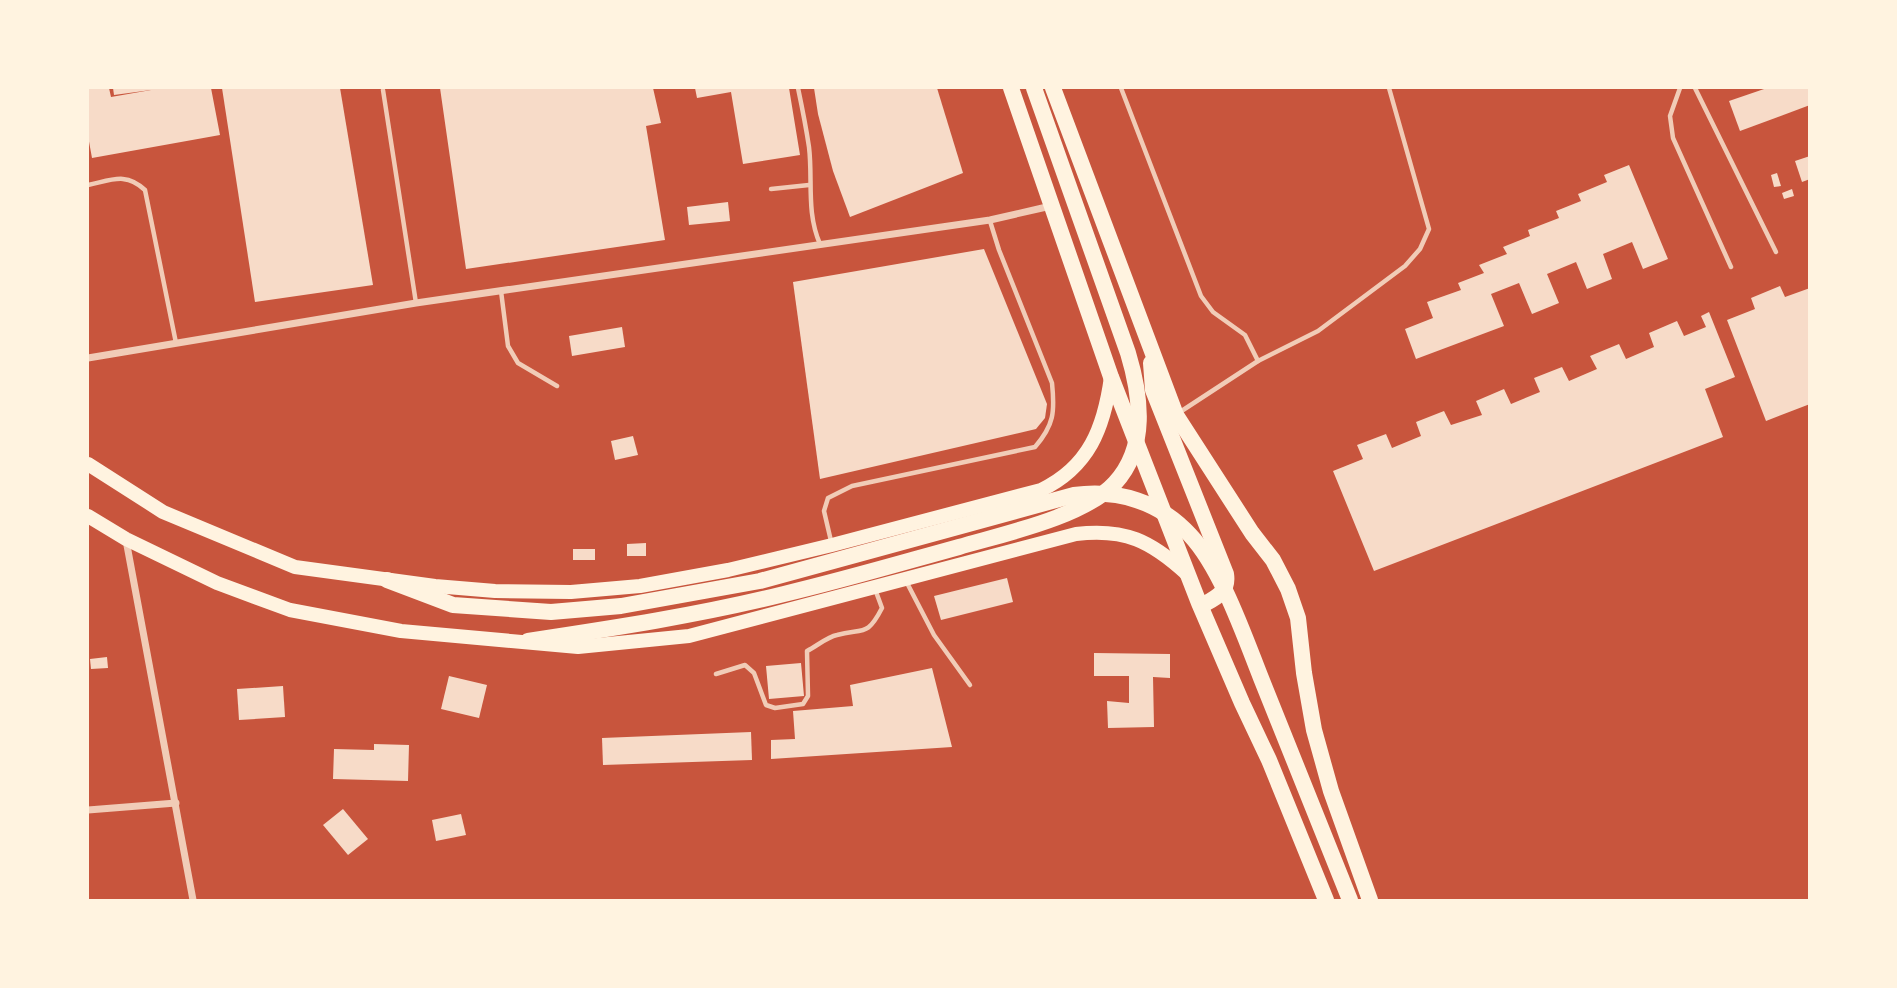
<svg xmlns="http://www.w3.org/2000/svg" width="1897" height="988" font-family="'Asap Condensed',sans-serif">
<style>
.building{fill:#f7dbc8}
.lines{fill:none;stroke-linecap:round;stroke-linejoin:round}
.service{stroke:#f1ccb7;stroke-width:4.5}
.minor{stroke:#f1ccb7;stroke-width:7}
.primary{stroke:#fff3e0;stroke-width:14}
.trunk{stroke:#fff3e0;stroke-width:16}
</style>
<rect width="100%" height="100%" fill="#c8553d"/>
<g class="building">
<polygon points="88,88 109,88 111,97 151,90 114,95 113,88 211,88 220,135 92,158 88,136"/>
<polygon points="222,88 340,88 373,285 255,302"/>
<polygon points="440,88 653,88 661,123 646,126 665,240 466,269"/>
<polygon points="695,88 789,88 800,155 743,164 731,92 697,98"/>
<polygon points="814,88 937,88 963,173 850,217 833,171 818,114"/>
<polygon points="1767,88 1810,88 1810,105 1740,131 1729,101"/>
<polygon points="1810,156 1810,179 1802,182 1795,161"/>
<polygon points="1629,165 1668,259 1643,269 1632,242 1603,254 1612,279 1587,289 1576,262 1547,274 1559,303 1532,314 1519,283 1491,294 1504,326 1416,359 1405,329 1433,318 1427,302 1461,290 1458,283 1484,273 1479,265 1507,254 1503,247 1530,236 1528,230 1559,218 1556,211 1581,201 1578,194 1607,182 1604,175"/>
<polygon points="1777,173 1781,186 1774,187 1771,175"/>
<polygon points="1792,189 1794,196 1784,199 1782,193"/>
<polygon points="728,202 730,221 689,225 687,207"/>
<polygon points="984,249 1047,404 1045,418 1036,429 820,479 793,282"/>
<polygon points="1780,286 1785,297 1810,288 1810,404 1766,421 1727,320 1755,309 1751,298"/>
<polygon points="1709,312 1735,377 1705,389 1723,437 1374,571 1333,471 1363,459 1357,445 1386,434 1392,448 1421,436 1416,422 1444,411 1451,425 1482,415 1476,401 1504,389 1511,404 1540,392 1534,378 1562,367 1569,381 1597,369 1590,356 1619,344 1626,359 1654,347 1649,333 1677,321 1684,336 1706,327 1701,316"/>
<polygon points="622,327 625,347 572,356 569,336"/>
<polygon points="633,436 638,455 615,460 611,441"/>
<polygon points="646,543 646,556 627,556 627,544"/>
<rect x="573" y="549" width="22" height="11"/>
<polygon points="1007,578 1013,602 941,620 934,596"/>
<polygon points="1094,653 1170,654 1170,678 1153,677 1154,727 1108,728 1107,701 1129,703 1129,676 1094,676"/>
<polygon points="107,657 108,668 91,669 90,659"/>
<polygon points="801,663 804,696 769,699 766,666"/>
<polygon points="932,668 952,747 771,759 771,740 795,739 793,711 853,706 850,685"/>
<polygon points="449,676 487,685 479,718 441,709"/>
<polygon points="283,686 285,717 239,720 237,689"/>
<polygon points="751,732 752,760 603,765 602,738"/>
<polygon points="374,744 409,745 408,781 333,779 334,749 374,750"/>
<polygon points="343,809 368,839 348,855 323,825"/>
<polygon points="461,814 466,835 436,841 432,820"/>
</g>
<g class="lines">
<g class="service">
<path d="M798,88c4,19 8,39 11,59 4,33 -3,65 11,97"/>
<polyline points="1121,88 1201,296 1213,312 1245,335 1258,361"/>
<polyline points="1680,88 1670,116 1673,138 1731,267"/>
<polyline points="1695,88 1776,252"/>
<polyline points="383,90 416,303"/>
<path d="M88,185c24,-5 38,-13 57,5l31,153"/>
<polyline points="771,189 809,185"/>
<polyline points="501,291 508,346 518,363 557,386"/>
<polyline points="1180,412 1258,361 1318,331 1405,266 1420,249 1429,229 1389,88"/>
<path d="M831,541l-7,-30 4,-13 24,-12 183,-39c19,-22 20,-35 17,-64l-53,-133 -9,-29"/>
<polyline points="906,581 934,635 970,685"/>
<path d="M716,674l29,-9 9,8 12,32 9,3 28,-4 5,-8 -1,-45c10,-5 20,-14 30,-16 27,-7 30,2 45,-27l-7,-19"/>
</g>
<g class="minor">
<polyline points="88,358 416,303 990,220 1051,206"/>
<polyline points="126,540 193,900"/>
<polyline points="88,810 176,803"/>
</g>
<g class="primary">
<path d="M88,464l75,48 132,55 140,19 60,5 76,1 69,-6 88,-16 104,-25 209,-55c48,-23 63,-62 70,-113"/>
<path d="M88,516l38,23 91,44 73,27 111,21 177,16 111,-11 387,-102c49,-6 75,7 111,40"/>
</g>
<g class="trunk">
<polyline points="1011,88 1111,377 1199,603 1242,703 1269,760 1326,900"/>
<polyline points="1053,88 1176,415 1252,533 1273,560 1288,589 1298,618 1304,673 1314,730 1331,791 1370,900"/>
<path d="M1151,363l2,27 73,184c3,19 -11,24 -25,32"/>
<path d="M387,580l66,25 98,7 70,-6 139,-25 314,-86c44,-6 86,7 116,40 31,33 54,100 71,143 30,74 59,148 89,222"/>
<path d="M528,641c86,-13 172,-26 256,-47 59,-14 117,-31 175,-47 44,-13 125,-30 156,-64 33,-36 26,-87 13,-130l-94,-265"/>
</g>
</g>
<rect width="1897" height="988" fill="none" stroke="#fff3e0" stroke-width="178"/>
</svg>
